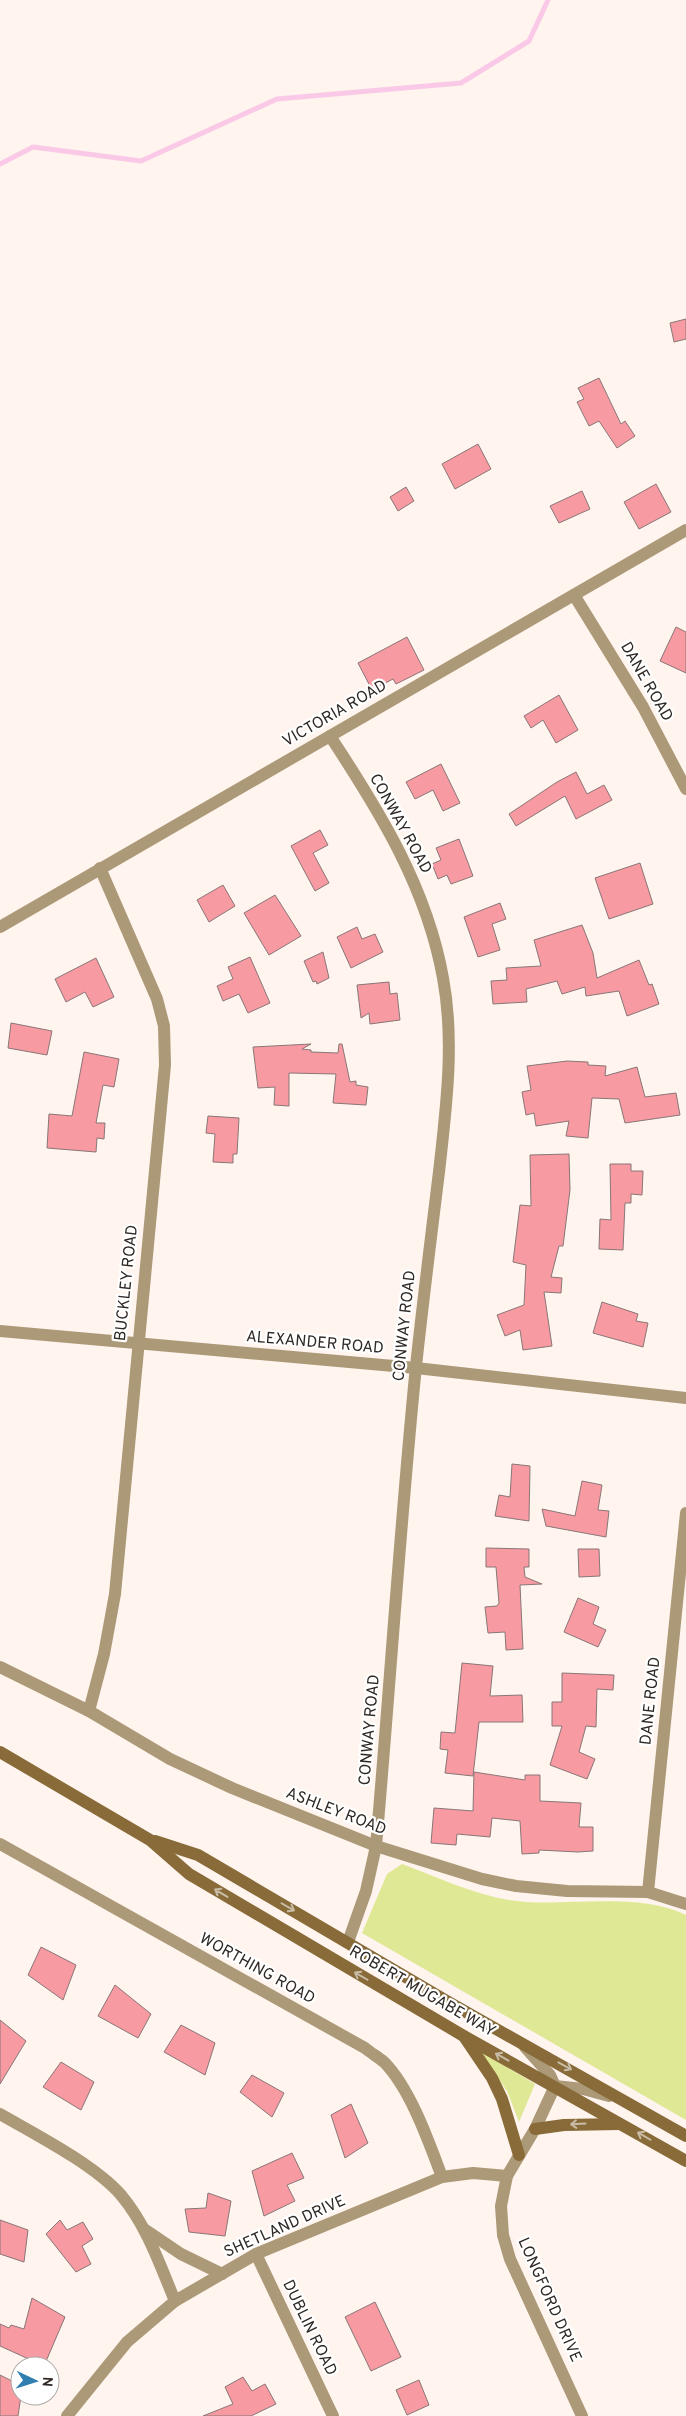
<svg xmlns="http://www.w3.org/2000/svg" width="686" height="2416" font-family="Overpass,sans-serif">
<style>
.grass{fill:#dfe895}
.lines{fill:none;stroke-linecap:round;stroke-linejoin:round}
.stream{stroke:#fac9e7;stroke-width:5}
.building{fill:#f79aa2;stroke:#897677}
.minor{stroke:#ac9978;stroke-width:12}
.secondary{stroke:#886b39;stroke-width:12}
.oneway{stroke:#c9bca6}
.labels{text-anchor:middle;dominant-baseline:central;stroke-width:4.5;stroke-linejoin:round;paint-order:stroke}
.street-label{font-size:16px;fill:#2f2824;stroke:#fff}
</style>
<rect width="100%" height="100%" fill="#fff4ee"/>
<g class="grass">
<path d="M402,1864c40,15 81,35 124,38 50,3 114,-9 160,13v205l-324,-187 25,-59z"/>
<polygon points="480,2051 535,2084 519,2122 507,2091"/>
</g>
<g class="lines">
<polyline class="stream" points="0,164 33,147 141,161 277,99 461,83 529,41 548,0"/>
</g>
<g class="building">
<polygon points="686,319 686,339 674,342 670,323"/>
<polygon points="599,378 621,424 625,421 635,436 617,448 599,421 589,426 577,402 584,399 578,388"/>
<polygon points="478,444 491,469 455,489 442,464"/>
<polygon points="656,484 671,512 639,529 624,502"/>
<polygon points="406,487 414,501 398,511 390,497"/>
<polygon points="582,491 590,509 559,523 550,506"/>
<polygon points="676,627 686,632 686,673 660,661"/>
<polygon points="407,637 424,670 396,684 393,679 372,690 358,663"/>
<polygon points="559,695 578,730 556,743 543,720 531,728 524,716"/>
<polygon points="441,764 460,803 443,811 433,790 415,799 406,782"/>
<polygon points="576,772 587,794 604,785 612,800 576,819 565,796 516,826 509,814 557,782"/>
<polygon points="320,830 328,845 313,853 329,883 315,891 291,846"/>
<polygon points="459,839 473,876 451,884 447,875 438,879 432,864 441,860 436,848"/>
<polygon points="640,863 653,904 609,919 595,878"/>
<polygon points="223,885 235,906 209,922 197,900"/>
<polygon points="275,895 301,936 269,955 244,913"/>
<polygon points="500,903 506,919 492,924 500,950 478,957 464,917"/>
<polygon points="582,925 593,953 597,978 639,960 649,985 652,984 659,1004 627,1016 619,991 586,996 585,987 562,994 557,981 526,989 527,1002 493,1004 491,981 507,980 506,968 541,966 534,940"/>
<polygon points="357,927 362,939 375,934 383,952 351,968 337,937"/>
<polygon points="323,952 329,978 317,984 316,981 313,982 304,961"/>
<polygon points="250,957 270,1003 248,1013 239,994 223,1001 217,986 233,979 228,967"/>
<polygon points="96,958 114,997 93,1007 85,992 66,1002 55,979"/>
<polygon points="389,982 390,994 397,993 400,1020 370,1024 369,1013 361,1018 357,985"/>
<polygon points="11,1023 52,1031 47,1055 8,1048"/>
<polygon points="311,1044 302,1049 311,1050 311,1052 338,1053 339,1044 342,1044 350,1082 356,1081 356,1085 368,1087 366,1105 333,1103 336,1074 289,1073 289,1106 274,1105 275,1087 258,1088 253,1047"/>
<polygon points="84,1052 119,1059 114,1087 103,1085 96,1123 105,1123 104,1139 97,1138 96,1152 47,1148 49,1114 72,1116"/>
<polygon points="567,1061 588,1062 588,1065 606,1066 605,1076 637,1067 645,1097 676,1093 680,1115 625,1123 619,1099 592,1098 588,1138 566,1136 569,1121 536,1126 534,1113 526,1115 522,1092 531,1090 527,1066"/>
<polygon points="208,1116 239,1118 237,1154 233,1154 233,1163 213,1162 215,1134 206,1133"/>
<polygon points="569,1154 570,1190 563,1246 559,1246 551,1277 562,1278 561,1293 544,1292 552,1346 523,1350 520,1330 505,1336 497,1315 524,1305 526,1265 513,1262 520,1205 531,1206 530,1155"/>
<polygon points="610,1164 631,1164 631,1171 643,1171 642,1195 631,1194 631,1203 625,1203 623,1250 599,1249 600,1219 611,1220"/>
<polygon points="602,1302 638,1314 636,1321 648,1323 643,1347 593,1333"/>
<polygon points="512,1464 530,1466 529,1521 495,1516 499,1495 510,1497"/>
<polygon points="582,1481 602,1485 598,1510 609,1511 606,1537 546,1526 542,1509 575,1516"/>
<polygon points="486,1548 529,1549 529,1567 524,1567 525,1577 542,1584 520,1585 523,1649 506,1650 505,1632 488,1633 485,1607 497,1606 499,1603 496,1567 486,1567"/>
<polygon points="578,1549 599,1549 600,1576 579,1577"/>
<polygon points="578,1598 599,1607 593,1624 606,1630 598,1647 564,1632"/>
<polygon points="462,1663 493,1666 490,1696 522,1695 523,1722 479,1722 473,1776 445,1773 448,1750 440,1749 441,1732 455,1733"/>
<polygon points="562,1673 614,1675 613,1690 597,1689 596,1727 586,1726 579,1752 595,1759 587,1779 550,1765 562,1726 552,1726 552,1702 562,1702"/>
<polygon points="474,1772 525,1780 525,1775 540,1775 540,1801 581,1803 579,1827 593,1827 593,1851 578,1852 539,1850 539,1853 522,1854 520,1821 492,1818 490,1837 457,1834 456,1845 431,1843 434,1808 473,1811"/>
<polygon points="41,1947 76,1965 63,2000 28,1975"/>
<polygon points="115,1985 151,2014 138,2038 98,2016"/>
<polygon points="0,2020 26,2041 0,2084"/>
<polygon points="181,2025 215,2043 205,2075 164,2052"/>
<polygon points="61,2062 94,2082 81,2110 43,2087"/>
<polygon points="252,2075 284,2093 272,2117 240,2092"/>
<polygon points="351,2104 368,2143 345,2158 331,2115"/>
<polygon points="292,2153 304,2178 287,2185 295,2201 264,2216 252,2171"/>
<polygon points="208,2193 231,2201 225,2236 189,2232 185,2209 206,2208"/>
<polygon points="0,2220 28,2230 24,2262 0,2254"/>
<polygon points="60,2220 67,2230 83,2222 93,2239 82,2246 91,2264 76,2272 46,2234"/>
<polygon points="32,2298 65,2317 44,2366 0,2346 0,2324 9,2328 11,2325 24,2329"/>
<polygon points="375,2302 401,2357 371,2371 345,2317"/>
<polygon points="0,2375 20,2385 21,2396 18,2416 0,2416"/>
<polygon points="243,2377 252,2391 265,2384 276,2404 251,2416 203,2416 233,2404 225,2387"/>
<polygon points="419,2380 429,2405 407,2415 396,2390"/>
</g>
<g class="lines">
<g class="minor">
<polyline points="574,595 643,707 686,789"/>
<path d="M330,736c50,76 97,152 113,242 12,64 3,131 -4,194 -8,65 -16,129 -23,194 -16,160 -26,320 -40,480l-10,45 -18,51"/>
<polyline points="0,927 686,530"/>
<polyline points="0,1331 416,1368 686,1398"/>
<polyline points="0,1667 89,1711 170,1759 232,1788 376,1846 482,1879 516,1886 567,1891 648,1892 686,1904"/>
<polyline points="89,1711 104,1654 115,1594 165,1065 164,1026 157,999 100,868"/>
<path d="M0,1844l365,204c6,5 13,9 19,14 26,26 45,80 58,115"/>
<polyline points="648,1892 686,1513"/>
<polyline points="525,2047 550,2075 555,2086"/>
<polyline points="555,2086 535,2129 507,2176 501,2206 503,2235 510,2259 582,2416"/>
<polyline points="555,2086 583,2089 609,2096"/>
<path d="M0,2114c35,20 95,51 121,81 26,31 39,70 54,106"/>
<polyline points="144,2229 181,2254 222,2274"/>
<polyline points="256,2254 333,2416"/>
<polyline points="67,2416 127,2342 175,2301 256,2254 442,2177 473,2173 507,2176"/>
</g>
<g class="secondary">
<polyline points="0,1752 150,1840 189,1874 462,2035 686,2161"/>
<polyline points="155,1841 198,1855 450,2003 686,2136"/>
<polyline points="465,2038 492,2078 502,2099 519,2155"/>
<polyline points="535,2129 564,2125 620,2124"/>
</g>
</g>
<defs><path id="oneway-shaft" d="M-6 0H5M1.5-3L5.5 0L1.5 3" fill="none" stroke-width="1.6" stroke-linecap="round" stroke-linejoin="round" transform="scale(1.25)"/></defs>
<g class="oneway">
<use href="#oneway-shaft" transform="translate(221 1893) rotate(-149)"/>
<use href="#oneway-shaft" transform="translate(288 1907) rotate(30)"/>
<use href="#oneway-shaft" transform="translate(361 1976) rotate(-150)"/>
<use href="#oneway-shaft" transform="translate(502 2057) rotate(-151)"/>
<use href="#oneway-shaft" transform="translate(565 2066) rotate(29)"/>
<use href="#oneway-shaft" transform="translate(578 2124) rotate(177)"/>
<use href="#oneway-shaft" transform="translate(644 2136) rotate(-150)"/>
</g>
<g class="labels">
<g class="street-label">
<text transform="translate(646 682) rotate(60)">DANE ROAD</text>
<text transform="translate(335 714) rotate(-30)">VICTORIA ROAD</text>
<text transform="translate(400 824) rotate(61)">CONWAY ROAD</text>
<text transform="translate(127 1283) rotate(-84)">BUCKLEY ROAD</text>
<text transform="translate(405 1326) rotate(-84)">CONWAY ROAD</text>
<text transform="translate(315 1343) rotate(5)">ALEXANDER ROAD</text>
<text transform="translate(651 1701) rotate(-84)">DANE ROAD</text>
<text transform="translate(370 1730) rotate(-85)">CONWAY ROAD</text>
<text transform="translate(336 1812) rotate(21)">ASHLEY ROAD</text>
<text transform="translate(257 1969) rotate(29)">WORTHING ROAD</text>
<text transform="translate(422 1992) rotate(30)">ROBERT MUGABE WAY</text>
<text transform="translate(285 2227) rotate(-24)">SHETLAND DRIVE</text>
<text transform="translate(549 2300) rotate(66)">LONGFORD DRIVE</text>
<text transform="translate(309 2328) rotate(64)">DUBLIN ROAD</text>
</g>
</g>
<g transform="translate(35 2381) rotate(94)"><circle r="24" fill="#ffffff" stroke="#aca9a7"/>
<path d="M0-4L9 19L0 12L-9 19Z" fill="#317eb0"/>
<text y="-8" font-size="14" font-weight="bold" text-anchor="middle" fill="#2f2824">N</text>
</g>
</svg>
